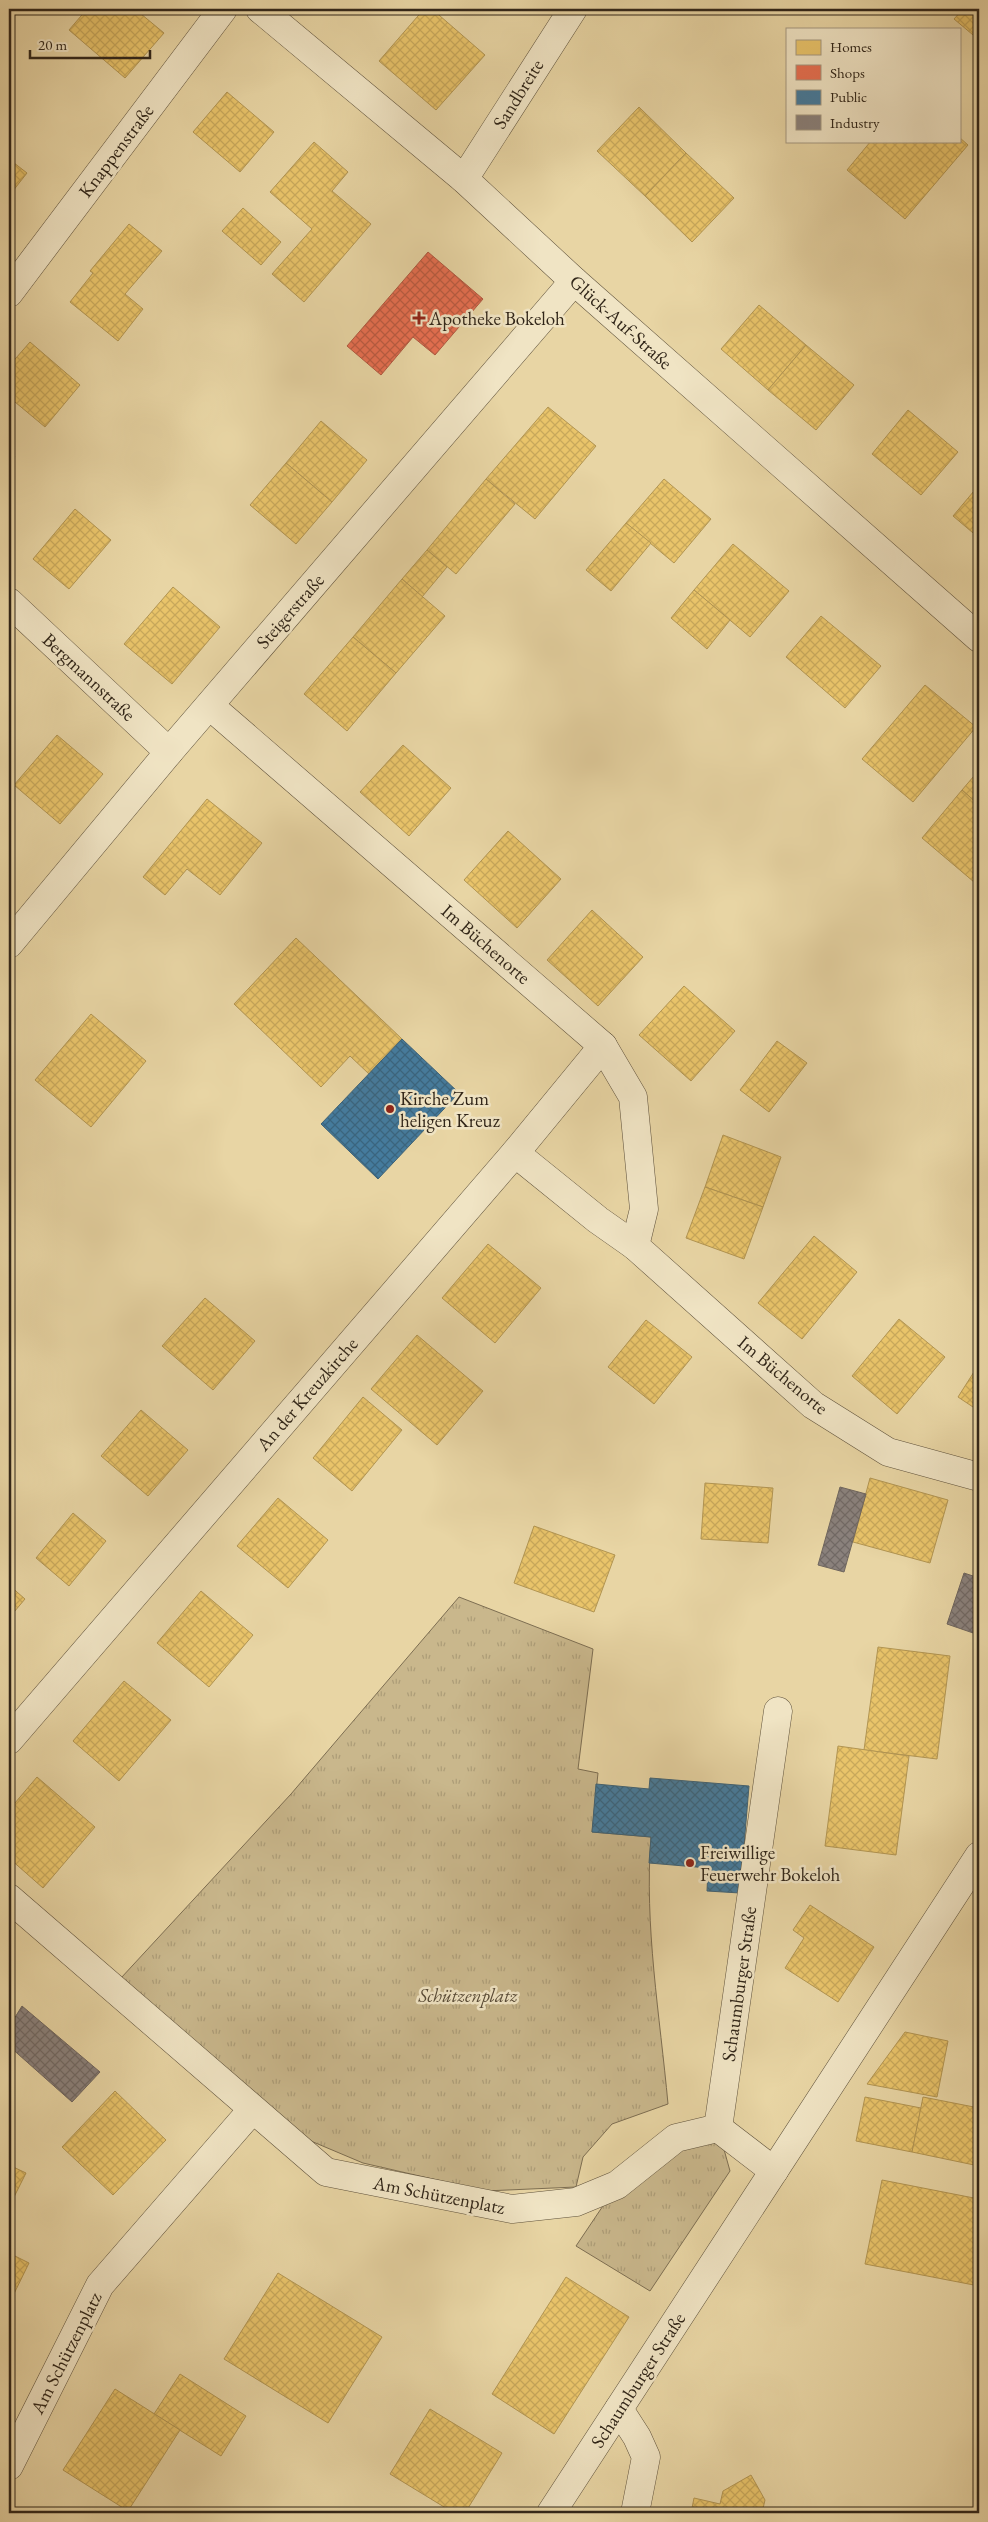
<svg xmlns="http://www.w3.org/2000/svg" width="988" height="2522" font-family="'EB Garamond',serif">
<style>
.park{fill:url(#park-tufts);stroke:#7d6e52}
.homes{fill:url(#homes-cross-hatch);stroke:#b29552}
.shops{fill:url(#shops-cross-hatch);stroke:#b05940}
.public{fill:url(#public-cross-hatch);stroke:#3f6275}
.industry{fill:url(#industry-cross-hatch);stroke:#6f665e}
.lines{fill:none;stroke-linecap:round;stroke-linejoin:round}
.minor-casing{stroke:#5f523c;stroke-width:29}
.tertiary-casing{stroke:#5f523c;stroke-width:29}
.minor{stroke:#f0e4c4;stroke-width:28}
.tertiary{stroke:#f0e4c4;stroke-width:28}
.poi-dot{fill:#8f2418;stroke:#f0e4c4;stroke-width:2}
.labels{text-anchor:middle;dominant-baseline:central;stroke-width:5;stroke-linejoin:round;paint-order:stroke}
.street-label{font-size:19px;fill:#312619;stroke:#f0e4c4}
.poi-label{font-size:19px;fill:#312619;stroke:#f0e4c4;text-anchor:start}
.park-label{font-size:19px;font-style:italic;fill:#574a36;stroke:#f0e4c4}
</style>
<defs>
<pattern id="park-tufts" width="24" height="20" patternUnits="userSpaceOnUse" patternTransform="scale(1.25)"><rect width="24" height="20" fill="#c9b78c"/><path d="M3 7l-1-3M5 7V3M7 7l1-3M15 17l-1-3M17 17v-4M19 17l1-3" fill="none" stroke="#ad9d78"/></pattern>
<pattern id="homes-cross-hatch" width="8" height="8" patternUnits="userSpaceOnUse" patternTransform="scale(1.25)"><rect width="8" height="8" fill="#e9c46a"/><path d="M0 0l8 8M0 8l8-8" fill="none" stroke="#c8a85b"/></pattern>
<pattern id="shops-cross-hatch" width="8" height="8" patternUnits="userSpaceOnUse" patternTransform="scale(1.25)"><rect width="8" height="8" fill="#e76f51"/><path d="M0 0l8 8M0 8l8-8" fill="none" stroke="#bc5b42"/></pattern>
<pattern id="public-cross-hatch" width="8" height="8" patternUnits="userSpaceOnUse" patternTransform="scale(1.25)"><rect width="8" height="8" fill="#457b9d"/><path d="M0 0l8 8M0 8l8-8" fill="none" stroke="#3a657f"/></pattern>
<pattern id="industry-cross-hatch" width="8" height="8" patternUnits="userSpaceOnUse" patternTransform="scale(1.25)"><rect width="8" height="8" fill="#8a817c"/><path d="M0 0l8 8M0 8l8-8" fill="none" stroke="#716965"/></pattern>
</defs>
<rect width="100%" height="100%" fill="#e8d5a4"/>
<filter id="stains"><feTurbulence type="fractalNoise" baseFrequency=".004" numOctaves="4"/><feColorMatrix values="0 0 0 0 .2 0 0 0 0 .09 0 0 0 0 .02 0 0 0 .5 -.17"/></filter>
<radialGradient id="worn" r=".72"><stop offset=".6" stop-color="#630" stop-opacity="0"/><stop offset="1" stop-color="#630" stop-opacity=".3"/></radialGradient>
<g class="park">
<path d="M459,1597l134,52 -15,120 20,4 -6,59 59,5c-7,88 9,179 17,267l-56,20 -29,33 -7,30 -91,4 -122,-28 -64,-27 -178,-158 170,-184z"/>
<polygon points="718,2128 730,2171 650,2291 576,2246 617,2185"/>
</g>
<g class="homes">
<polygon points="87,9 135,9 164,33 125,78 69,30"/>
<polygon points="424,9 432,9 485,55 436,110 379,61"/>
<polygon points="963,9 979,9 979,40 954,19"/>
<polygon points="227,92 274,132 240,172 193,132"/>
<polygon points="639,107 686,153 645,196 597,151"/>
<polygon points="959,137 968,145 905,219 847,170 871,141 959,141"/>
<polygon points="314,142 348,172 332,191 371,224 304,302 272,274 312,229 270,192"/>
<polygon points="686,153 734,198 692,242 645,196"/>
<polygon points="9,159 27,173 9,196"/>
<polygon points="243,208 281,242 261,265 222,231"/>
<polygon points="129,224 162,251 125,294 143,309 118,341 70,302 93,273 90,271"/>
<polygon points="759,305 806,345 768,390 721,349"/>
<polygon points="30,342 80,385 45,427 9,397 9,366"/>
<polygon points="806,345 854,385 816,430 768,390"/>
<polygon points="548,407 596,446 535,519 486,479"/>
<polygon points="908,410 958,452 921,495 872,454"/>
<polygon points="321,421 367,460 332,502 286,463"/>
<polygon points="9,450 15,456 9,464"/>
<polygon points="286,463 332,502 296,544 250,505"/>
<polygon points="486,479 515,504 456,574 427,550"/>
<polygon points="664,479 711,519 674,563 626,523"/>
<polygon points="979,485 979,538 953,516"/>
<polygon points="75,509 111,540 69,589 33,559"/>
<polygon points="626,523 651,543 611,591 586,570"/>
<polygon points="733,544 789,591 750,637 694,590"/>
<polygon points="427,550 447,567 422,597 402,579"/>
<polygon points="402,579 445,616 396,673 353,637"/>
<polygon points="173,587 220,627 172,684 124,644"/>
<polygon points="694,590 730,620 707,649 671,618"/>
<polygon points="821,616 881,666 845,708 786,657"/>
<polygon points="353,637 396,673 347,731 304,694"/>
<polygon points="925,685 976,727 913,802 862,759"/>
<polygon points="57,735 103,774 60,824 14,785"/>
<polygon points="403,745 451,788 409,836 360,792"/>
<polygon points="979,770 979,805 962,790"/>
<polygon points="962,790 979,805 979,875 974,882 922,838"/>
<polygon points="207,799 262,843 220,895 187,869 165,895 143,877"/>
<polygon points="508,831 561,879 517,928 464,880"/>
<polygon points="592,910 643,957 598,1006 547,960"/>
<polygon points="296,938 402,1039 369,1074 350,1056 321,1087 234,1004"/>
<polygon points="684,986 735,1031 691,1081 639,1035"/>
<polygon points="91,1014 146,1061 91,1127 35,1080"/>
<polygon points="777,1041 807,1063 769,1112 740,1090"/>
<polygon points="723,1135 781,1157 763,1207 705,1187"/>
<polygon points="705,1187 763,1207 744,1259 686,1238"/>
<polygon points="814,1236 857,1272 802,1339 758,1303"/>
<polygon points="488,1244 541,1288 495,1343 442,1298"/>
<polygon points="205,1298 255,1341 213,1390 162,1346"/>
<polygon points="899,1319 945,1357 897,1414 852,1376"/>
<polygon points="646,1320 692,1357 654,1404 608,1367"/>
<polygon points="417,1335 483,1391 437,1445 371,1389"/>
<polygon points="979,1364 979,1411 958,1397"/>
<polygon points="363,1397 402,1430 352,1491 313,1458"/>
<polygon points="141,1410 188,1450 148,1496 101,1456"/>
<polygon points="870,1478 948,1500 930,1563 853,1542"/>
<polygon points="705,1483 773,1488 768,1543 701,1539"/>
<polygon points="278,1498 328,1540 288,1588 237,1546"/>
<polygon points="73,1513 106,1541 69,1586 36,1558"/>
<polygon points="534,1526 615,1555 594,1612 514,1583"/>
<polygon points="9,1585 25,1599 9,1618"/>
<polygon points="201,1591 253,1635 209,1687 157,1643"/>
<polygon points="878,1647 950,1656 937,1759 864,1750"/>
<polygon points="124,1681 171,1720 119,1781 73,1741"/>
<polygon points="838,1746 909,1756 896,1855 825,1846"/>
<polygon points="37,1777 95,1827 43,1888 9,1858 9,1810"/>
<polygon points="810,1905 874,1947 838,2002 785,1968 804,1938 793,1930"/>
<polygon points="905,2032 948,2041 937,2097 867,2084"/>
<polygon points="115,2091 166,2140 113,2195 62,2147"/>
<polygon points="865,2097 921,2108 912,2152 856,2141"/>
<polygon points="923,2097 979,2108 979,2166 912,2152"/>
<polygon points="9,2165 26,2173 9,2207"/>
<polygon points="882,2180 979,2199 979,2286 865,2264"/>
<polygon points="9,2253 29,2263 9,2304"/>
<polygon points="278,2273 382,2337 328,2423 224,2359"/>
<polygon points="566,2277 629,2317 554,2434 492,2394"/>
<polygon points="180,2374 246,2416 221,2456 154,2414"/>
<polygon points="115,2389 180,2430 128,2511 63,2470"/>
<polygon points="430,2409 502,2453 465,2513 454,2513 390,2474"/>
<polygon points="751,2475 765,2500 762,2513 765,2513 691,2513 694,2498 720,2504 723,2491"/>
</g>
<polygon class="shops" points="428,252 483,299 435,355 413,337 381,375 347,346"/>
<g class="public">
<polygon points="402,1039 459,1093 378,1179 321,1124"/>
<polygon points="650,1778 749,1786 740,1893 707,1891 708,1868 649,1863 651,1837 592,1832 596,1784 649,1789"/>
</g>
<g class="industry">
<polygon points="840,1487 866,1494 844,1572 818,1565"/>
<polygon points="964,1573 979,1578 979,1635 947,1624"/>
<polygon points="22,2006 100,2072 72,2102 9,2046 9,2027"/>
</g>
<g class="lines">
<g class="minor-casing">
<g id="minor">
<polyline points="260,9 464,179 574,281 979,638"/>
<polyline points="464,179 573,9"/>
<polyline points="9,293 223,9"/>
<polyline points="9,602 169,752"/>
<polyline points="210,706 603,1046 633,1097 644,1209 635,1246 813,1405 888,1452 979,1477"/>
<polyline points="9,944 169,752 574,281"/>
<polyline points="515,1153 598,1220 635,1246"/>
<polyline points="9,1740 515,1153 603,1046"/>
<polyline points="9,1898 326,2172 512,2209 576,2202 617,2185 676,2138 718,2128"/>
<polyline points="774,2171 718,2128 778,1711"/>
<polyline points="619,2409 637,2437 646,2457 635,2513"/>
<polyline points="9,2466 100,2285 252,2110"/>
</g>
</g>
<g class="tertiary-casing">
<polyline id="tertiary" points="551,2513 979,1856"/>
</g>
<use href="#minor" class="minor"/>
<use href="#tertiary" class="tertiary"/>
</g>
<g class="poi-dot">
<path d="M416.5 310.5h5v5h5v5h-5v5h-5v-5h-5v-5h5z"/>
<circle cx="390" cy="1109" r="5"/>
<circle cx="690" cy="1863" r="5"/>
</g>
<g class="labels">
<g class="street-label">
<text transform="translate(518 94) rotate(-58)">Sandbreite</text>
<text transform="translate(116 151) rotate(-53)">Knappenstraße</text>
<text transform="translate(621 322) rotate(42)">Glück-Auf-Straße</text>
<text transform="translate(290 611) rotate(-49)">Steigerstraße</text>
<text transform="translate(89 677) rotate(43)">Bergmannstraße</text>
<text transform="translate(486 944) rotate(41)">Im Büchenorte</text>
<text transform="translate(783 1375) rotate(40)">Im Büchenorte</text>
<text transform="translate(307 1394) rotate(-49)">An der Kreuzkirche</text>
<text transform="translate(739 1984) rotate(-82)">Schaumburger Straße</text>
<text transform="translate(439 2195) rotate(11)">Am Schützenplatz</text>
<text transform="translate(66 2353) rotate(-63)">Am Schützenplatz</text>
<text transform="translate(638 2380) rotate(-57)">Schaumburger Straße</text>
</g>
<g class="poi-label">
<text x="429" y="318">Apotheke Bokeloh</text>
<text x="400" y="1098">Kirche Zum<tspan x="400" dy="22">heligen Kreuz</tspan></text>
<text x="700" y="1852">Freiwillige<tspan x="700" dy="22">Feuerwehr Bokeloh</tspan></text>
</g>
<g class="park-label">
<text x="468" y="1995">Schützenplatz</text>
</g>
</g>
<rect width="988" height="2522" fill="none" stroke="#e8d5a4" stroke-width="30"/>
<rect x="10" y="10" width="968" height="2502" fill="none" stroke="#312619" stroke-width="2.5"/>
<rect x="15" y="15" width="958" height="2492" fill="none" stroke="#312619"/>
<rect x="786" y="28" width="175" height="115" fill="#f0e4c4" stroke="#a49880"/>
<rect x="796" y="40" width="25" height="15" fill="#e9c46a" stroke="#a49880"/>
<text x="830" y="52" font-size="15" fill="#312619">Homes</text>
<rect x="796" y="65" width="25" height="15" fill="#e76f51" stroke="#a49880"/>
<text x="830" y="78" font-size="15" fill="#312619">Shops</text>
<rect x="796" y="90" width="25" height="15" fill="#457b9d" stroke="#a49880"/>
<text x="830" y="102" font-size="15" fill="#312619">Public</text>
<rect x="796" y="115" width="25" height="15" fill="#8a817c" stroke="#a49880"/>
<text x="830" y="128" font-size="15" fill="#312619">Industry</text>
<path d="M30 50v8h120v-8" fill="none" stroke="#312619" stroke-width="2.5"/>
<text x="38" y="50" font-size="15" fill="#312619" stroke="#f0e4c4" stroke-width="4" paint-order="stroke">20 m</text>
<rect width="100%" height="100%" filter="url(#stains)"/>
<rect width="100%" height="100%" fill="url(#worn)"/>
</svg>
